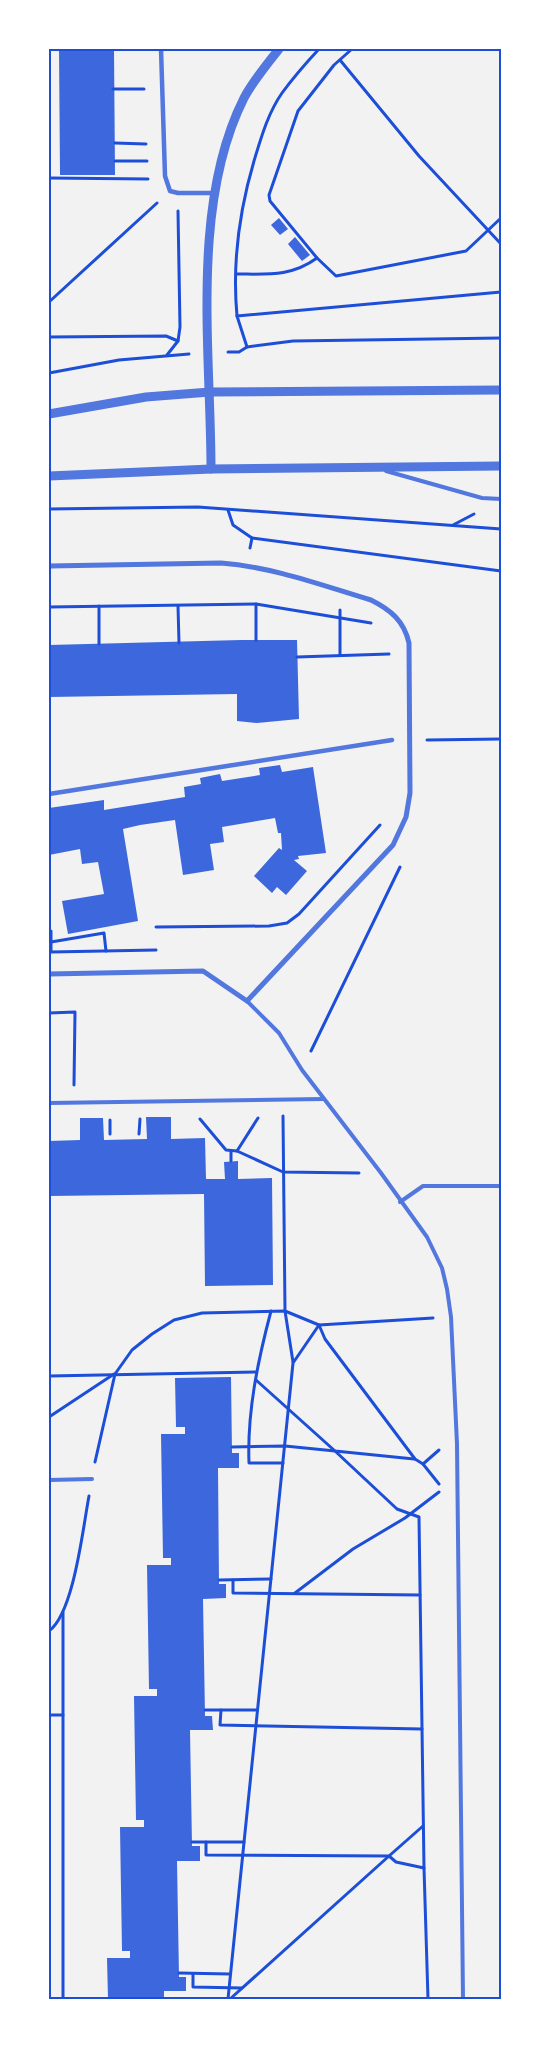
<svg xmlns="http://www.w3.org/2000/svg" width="550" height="2048" font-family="'Roboto Serif',serif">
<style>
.building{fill:#3d67dc}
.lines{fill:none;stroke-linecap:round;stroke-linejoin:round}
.path{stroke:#1d4ed8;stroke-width:3}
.service{stroke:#5277de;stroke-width:4}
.pedestrian{stroke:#5277de;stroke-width:4.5}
.minor{stroke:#5277de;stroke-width:5}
.tertiary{stroke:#5277de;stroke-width:9}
.neatline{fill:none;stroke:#1d4ed8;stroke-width:2}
</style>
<rect width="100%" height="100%" fill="#f2f2f2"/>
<g class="building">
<polygon points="59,49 114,49 115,175 60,175"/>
<polygon points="279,218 288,229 280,235 271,225"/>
<polygon points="295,237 310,255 302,261 288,244"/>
<polygon points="241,640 297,640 299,719 257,723 237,721 237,694 49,697 49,645"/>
<polygon points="280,765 282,772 313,767 326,853 298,856 299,859 294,860 307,871 286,895 277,887 272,893 254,876 279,848 282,850 281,833 278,833 275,818 222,827 224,842 210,844 214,870 183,875 175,820 140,825 123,829 138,921 68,934 62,901 104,894 98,862 82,864 80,849 49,855 49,808 104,800 104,810 185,797 184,787 201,784 200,778 220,774 222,781 260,775 259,768"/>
<polygon points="146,1117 171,1117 171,1139 205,1138 206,1179 225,1179 224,1162 238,1161 238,1179 272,1178 273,1285 205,1286 204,1194 49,1196 49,1141 80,1140 80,1118 103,1118 104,1140 147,1139"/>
<polygon points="231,1377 232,1453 239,1453 239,1468 218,1468 219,1584 226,1584 226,1598 203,1599 205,1716 212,1716 213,1730 190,1730 192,1846 200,1846 200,1861 177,1861 179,1977 186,1977 186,1991 164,1991 164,1999 108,1999 107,1958 130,1958 130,1951 122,1951 120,1827 144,1827 144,1820 136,1820 134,1696 157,1696 157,1689 149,1689 147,1565 171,1565 171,1558 163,1558 161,1434 185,1434 185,1427 176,1427 175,1378"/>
</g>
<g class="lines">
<g class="path">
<polyline points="352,49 334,65 298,111 269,195 270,201 317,258 336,276 466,251 501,218"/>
<polyline points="340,60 419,156 501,244"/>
<polyline points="113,89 144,89"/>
<polyline points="115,143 146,144"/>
<polyline points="115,161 147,161"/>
<polyline points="49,178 148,179"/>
<path d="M236,274c31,0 55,3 81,-16"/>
<polyline points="49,302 157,203"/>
<path d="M237,316c-5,-54 2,-104 17,-155 7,-23 14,-48 28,-68 11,-15 24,-30 37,-44"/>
<polyline points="49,337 166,336 178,341"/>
<polyline points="247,347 237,316 501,292"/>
<polyline points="228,352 239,352 247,347 293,341 501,338"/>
<polyline points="167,355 178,341 180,327 178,211"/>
<polyline points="49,373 119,360 189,354"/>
<polyline points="49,509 198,507 501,529"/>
<polyline points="228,510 233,525 252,538"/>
<polyline points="453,525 474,514"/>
<polyline points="250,548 252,538 501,571"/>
<polyline points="256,604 256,640"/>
<polyline points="99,606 99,644"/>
<polyline points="178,606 179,643"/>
<polyline points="49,607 256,604 371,623"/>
<polyline points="340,655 340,610"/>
<polyline points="297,657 389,654"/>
<polyline points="427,740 501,739"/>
<polyline points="156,927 269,926 287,923 299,914 380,825"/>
<polyline points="49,931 51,931 51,952 156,950"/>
<polyline points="51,942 104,933 106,951"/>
<polyline points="49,1013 75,1012 74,1085"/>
<polyline points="311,1051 400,867"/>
<polyline points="283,1116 285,1311 319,1325 325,1339 415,1459 423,1464 439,1484"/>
<polyline points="200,1119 226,1150 237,1151 283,1172 359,1173"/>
<polyline points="110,1120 110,1134"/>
<polyline points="139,1134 140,1119"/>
<polyline points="237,1151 258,1118"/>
<polyline points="231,1152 231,1161"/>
<path d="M271,1311c-13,49 -24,101 -22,152h34"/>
<polyline points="49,1376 256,1372"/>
<polyline points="256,1380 335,1451 414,1459"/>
<polyline points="49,1417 114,1374"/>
<polyline points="95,1462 115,1374 132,1350 152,1334 174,1320 202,1313 285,1311 293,1362"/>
<polyline points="423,1464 439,1450"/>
<polyline points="219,1580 271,1579"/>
<polyline points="233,1580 233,1593 420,1595"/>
<polyline points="295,1593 353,1549 405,1518 439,1492"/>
<path d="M49,1631c25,-18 34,-104 40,-135"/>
<polyline points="205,1710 256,1710"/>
<polyline points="221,1710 220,1725 422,1729"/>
<polyline points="49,1715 63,1715"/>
<polyline points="192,1842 244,1842"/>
<polyline points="206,1842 206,1855 389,1856 423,1826"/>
<polyline points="424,1868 428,1999"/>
<polyline points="179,1973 230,1974"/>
<polyline points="193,1974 193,1987 242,1988"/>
<polyline points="63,1999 63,1612"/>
<polyline points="228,1999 293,1363 319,1325 433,1318"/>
<polyline points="230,1999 389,1856 396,1862 424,1868 419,1517 397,1509 335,1451 285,1446 232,1447"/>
</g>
<g class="service">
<polyline points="386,471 482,498 501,499"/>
<polyline points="247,1001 279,1033 302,1070 381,1173 427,1237 442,1268 447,1289 451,1317 457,1444 463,1999"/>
<polyline points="49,1103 323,1099"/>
<polyline points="400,1202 423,1186 501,1186"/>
<polyline points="49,1480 92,1479"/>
</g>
<g class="pedestrian">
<polyline points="161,49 165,176 170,191 178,193 215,193"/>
<polyline points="49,794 392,740"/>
</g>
<path class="minor" d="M49,566l172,-3c52,4 100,22 150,37 20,10 33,21 38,43l1,150 -4,24 -13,28 -146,156 -44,-30 -154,3"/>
<g class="tertiary">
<polyline points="49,414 146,397 210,392 501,390"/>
<path d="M211,469c0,-116 -21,-264 33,-371 9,-17 23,-34 35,-49"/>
<polyline points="49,476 211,469 501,466"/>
</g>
</g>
<rect width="550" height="2048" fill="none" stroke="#ffffff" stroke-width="100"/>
<rect x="50" y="50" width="450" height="1948" class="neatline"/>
</svg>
